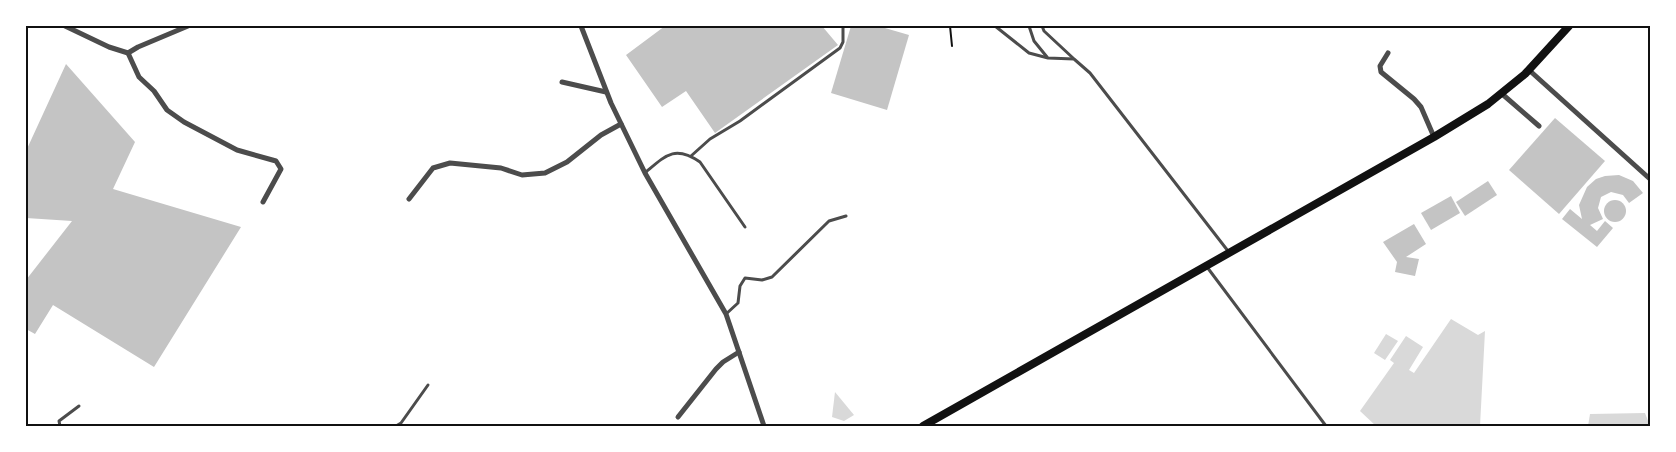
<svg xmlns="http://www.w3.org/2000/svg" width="1676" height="452" font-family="'Fira Sans Condensed',sans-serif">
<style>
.water{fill:#d9d9d9}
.building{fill:#c4c4c4}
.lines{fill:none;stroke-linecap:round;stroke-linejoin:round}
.path{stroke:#111;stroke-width:2}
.service{stroke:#4c4c4c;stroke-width:3}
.minor{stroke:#4c4c4c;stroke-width:5}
.primary{stroke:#111;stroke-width:8}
.neatline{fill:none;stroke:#111;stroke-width:2}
</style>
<rect width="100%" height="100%" fill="#fff"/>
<g class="water">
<polygon points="1451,319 1478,335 1485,331 1480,426 1376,426 1360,411 1394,363 1390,360 1406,336 1423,347 1409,370 1414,373"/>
<polygon points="1386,334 1398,341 1385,360 1374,353"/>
<polygon points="835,392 854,415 844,421 832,417"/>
<polygon points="1645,413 1650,426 1588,426 1590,414"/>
</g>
<g class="building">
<polygon points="665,26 822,26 838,45 715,133 686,91 662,107 626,55"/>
<polygon points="851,26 878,26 909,35 887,110 831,93"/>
<polygon points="66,64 135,142 113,189 241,227 154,367 53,305 35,334 26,329 26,280 72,221 26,218 26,151"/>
<polygon points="1555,118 1605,161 1559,214 1509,170"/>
<polygon points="1619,175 1633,181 1643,193 1629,203 1623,195 1611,192 1601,197 1598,208 1603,219 1590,225 1597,231 1605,221 1613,228 1597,247 1562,219 1570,209 1582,219 1579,205 1587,187 1596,179 1605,176"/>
<polygon points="1488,181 1497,195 1465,216 1456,202"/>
<polygon points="1451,196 1460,213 1431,230 1421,213"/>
<circle cx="1615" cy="211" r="11"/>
<polygon points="1414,224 1426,244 1406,257 1419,259 1415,276 1395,272 1397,262 1383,242"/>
</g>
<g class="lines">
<polyline class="path" points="950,26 952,46"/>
<g class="service">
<polyline points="995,26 1029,53 1048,58 1074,59 1090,73 1228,251"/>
<polyline points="1029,26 1034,41 1047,57"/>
<polyline points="1042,26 1044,31 1073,58"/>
<polyline points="691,156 710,139 740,121 840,48 843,42 843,26"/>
<path d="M646,172c20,-17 29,-27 54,-10l45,65"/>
<polyline points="1207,267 1326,426"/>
<polyline points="726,314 738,303 740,286 745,278 762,280 772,277 829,221 846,216"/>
<polyline points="60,426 59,421 79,406"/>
<polyline points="396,426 401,423 428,385"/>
</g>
<g class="minor">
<polyline points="65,26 109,47 128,53 139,77 154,91 167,110 184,122 237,150 276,161 281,169 263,202"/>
<polyline points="581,26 611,103 645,173 726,314 764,426"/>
<polyline points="128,53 138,47 188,26"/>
<polyline points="1388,53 1380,66 1381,72 1414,99 1421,107 1434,137"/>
<polyline points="1529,70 1650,179"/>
<polyline points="562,82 606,92"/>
<polyline points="1501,93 1539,126"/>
<polyline points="409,199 433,168 450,163 501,168 522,175 545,173 567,162 601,135 621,124"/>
<polyline points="678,417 716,369 723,362 739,352"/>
</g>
<polyline class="primary" points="923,426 1434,137 1488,104 1525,74 1569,26"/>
</g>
<rect width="1676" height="452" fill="none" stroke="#ffffff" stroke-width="54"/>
<rect x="27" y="27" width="1622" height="398" class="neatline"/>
</svg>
